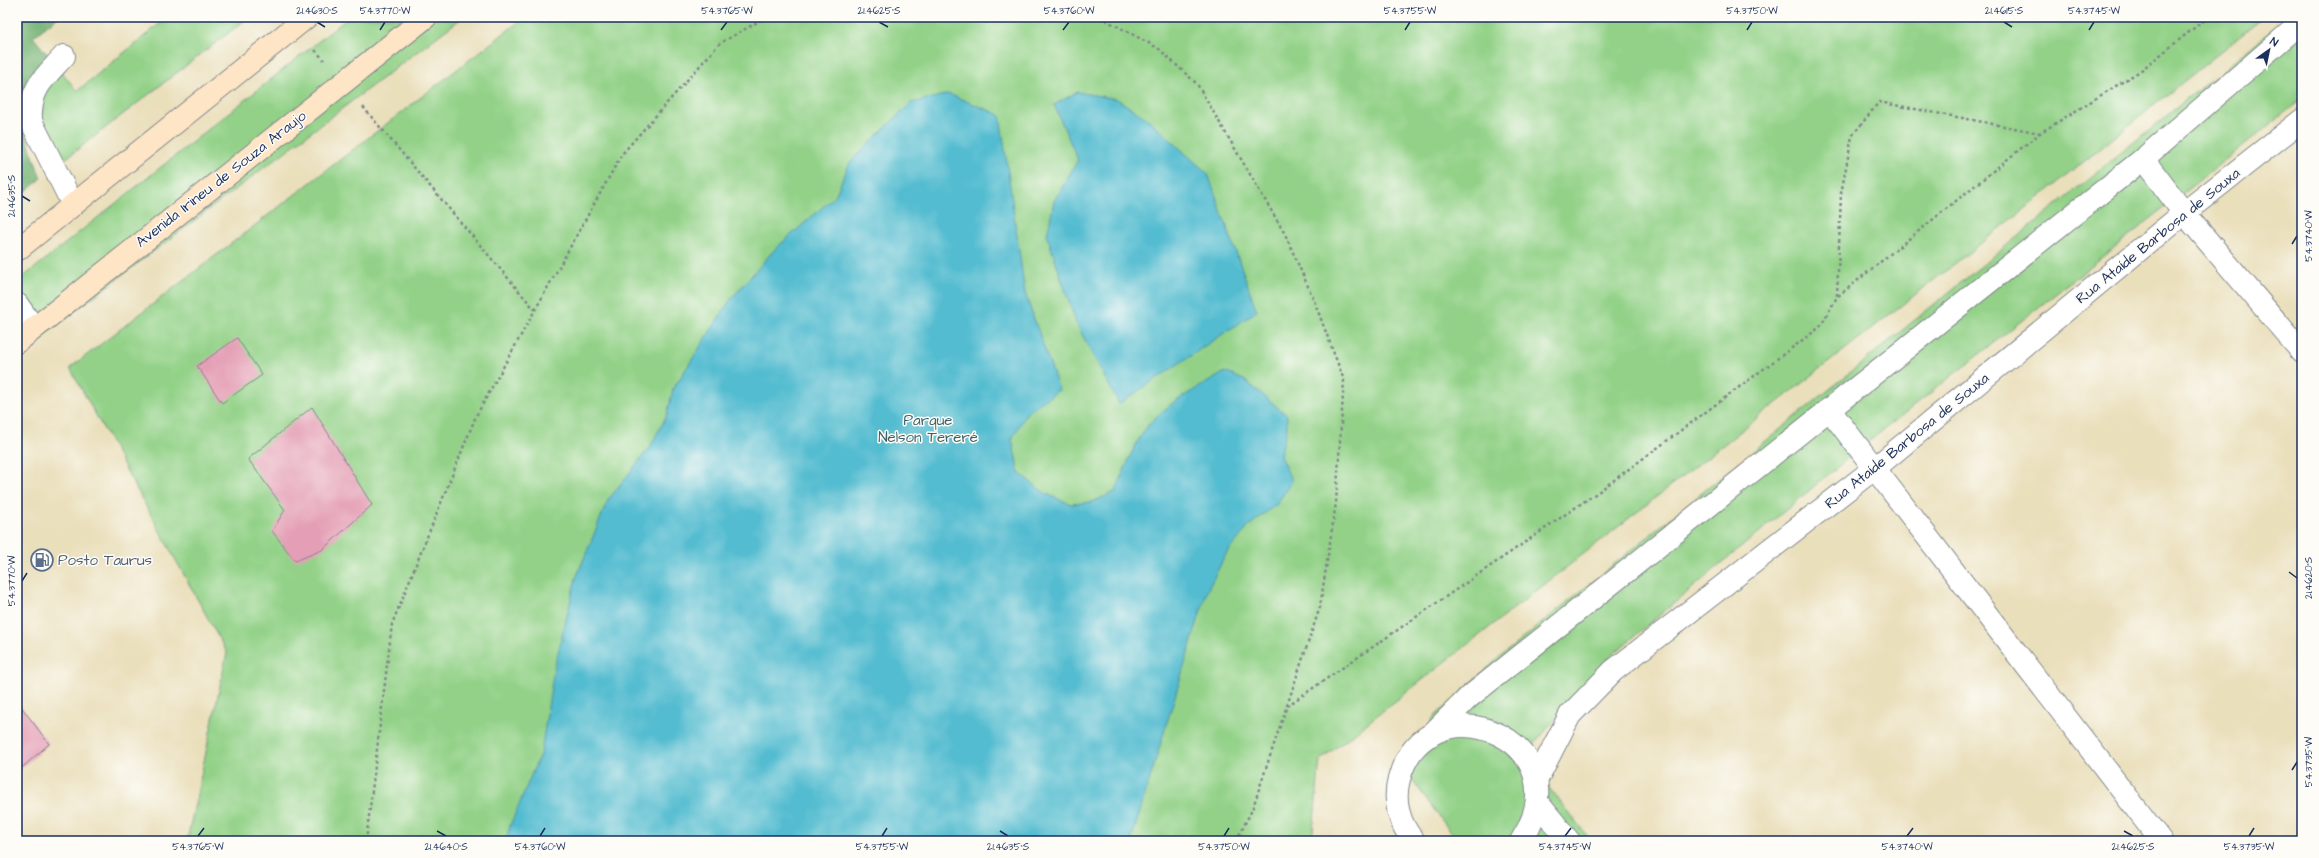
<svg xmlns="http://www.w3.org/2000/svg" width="2319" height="858" font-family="'Architects Daughter',sans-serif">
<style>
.green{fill:#92d187;stroke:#568072}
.forest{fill:#75b374;stroke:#487169}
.water{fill:#53bcd0;stroke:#377697}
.building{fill:#e49eb5}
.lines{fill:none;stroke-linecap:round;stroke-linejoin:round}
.lane-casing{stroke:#82878c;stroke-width:24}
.street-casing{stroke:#82878c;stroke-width:24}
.secondary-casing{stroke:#82878c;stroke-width:24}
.path{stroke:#82878c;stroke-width:2.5;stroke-dasharray:3 3;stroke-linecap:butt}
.lane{stroke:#fff;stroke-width:22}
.street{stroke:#fff;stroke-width:22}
.secondary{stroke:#fde5c5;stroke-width:22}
.ticks{fill:none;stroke:#1b2f5e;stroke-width:1.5}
.labels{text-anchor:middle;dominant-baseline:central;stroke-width:3;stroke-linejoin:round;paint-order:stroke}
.street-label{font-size:15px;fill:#1b2f5e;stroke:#fdfcf7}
.park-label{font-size:15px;fill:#3f606a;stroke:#fdfcf7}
.service-label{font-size:15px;fill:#4e5e75;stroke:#fdfcf7;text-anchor:start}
.neatline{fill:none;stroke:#1b2f5e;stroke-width:1.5}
.ticks-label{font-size:10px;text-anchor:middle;fill:#1b2f5e}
</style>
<rect width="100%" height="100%" fill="#fdfcf7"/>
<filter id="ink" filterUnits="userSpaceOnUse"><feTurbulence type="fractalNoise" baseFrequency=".025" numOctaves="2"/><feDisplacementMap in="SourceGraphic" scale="8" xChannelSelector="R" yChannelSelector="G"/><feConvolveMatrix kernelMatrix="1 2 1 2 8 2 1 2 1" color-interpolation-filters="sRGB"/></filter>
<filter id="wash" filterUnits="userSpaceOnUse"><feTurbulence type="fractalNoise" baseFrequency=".012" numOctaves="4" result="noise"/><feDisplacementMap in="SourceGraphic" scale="16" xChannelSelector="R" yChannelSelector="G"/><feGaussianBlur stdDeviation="0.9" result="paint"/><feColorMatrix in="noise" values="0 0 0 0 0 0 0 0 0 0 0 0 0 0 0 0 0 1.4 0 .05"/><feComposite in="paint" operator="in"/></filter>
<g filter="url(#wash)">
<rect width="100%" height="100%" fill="#eadfbb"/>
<g class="green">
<polygon points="168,17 249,17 60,163 42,124 43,87 61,71 77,91"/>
<polygon points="349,17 463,17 47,332 17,357 17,282"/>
<polygon points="525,17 2264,17 2035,201 1320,760 1312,841 187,841 227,653 70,368"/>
<polygon points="2288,17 2302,17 2302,99 1853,454 1606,660 1524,756 1591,841 1457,841 1411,778 1433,718 1501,656"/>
</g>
<polygon class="forest" points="17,17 58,17 33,37 52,60 26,81 21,121 41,179 17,198"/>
<g class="water">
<polygon points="1077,92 1117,99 1149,120 1208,174 1257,311 1119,404 1076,323 1047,235 1054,201 1078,160 1054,105"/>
<path d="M949,94l51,21 25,178 34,97 -32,22 -15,27 7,34 27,21 25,10 21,-2 23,-10c9,-20 16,-42 29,-61 18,-27 54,-42 81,-59l19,8 43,35v14l-7,27 12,25 -15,23 -27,21 -24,29 -19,37 -76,250h-625l4,-15 31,-74 13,-83 22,-91 32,-78 42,-53 17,-32 6,-26 58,-90 43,-49 61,-54 15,-34 61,-59z"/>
</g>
<g id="blocks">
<g class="building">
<polygon points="237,338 262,375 222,403 197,366"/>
<polygon points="312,407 372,505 322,550 295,561 272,531 285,510 248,459"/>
<polygon points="17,701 49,744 17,772"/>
</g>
</g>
</g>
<g filter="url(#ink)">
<use href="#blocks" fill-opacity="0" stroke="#82878c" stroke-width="1"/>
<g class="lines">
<g class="lane-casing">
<path id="lane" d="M64,56c-20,22 -35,33 -33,65l42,84"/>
</g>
<g class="street-casing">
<g id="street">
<polyline points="2143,159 2184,213 2302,352"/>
<polyline points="17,304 34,328"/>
<polyline points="1829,409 2161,841"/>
<polyline points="1431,735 1468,698 2143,159 2302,22"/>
<polyline points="1536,781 1570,715 1613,671 1875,468 2184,213 2302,120"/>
<polyline points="1538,803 1569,841"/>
<path d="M1414,841c-15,-17 -21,-40 -15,-62 27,-103 189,-41 122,62"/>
</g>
</g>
<g class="secondary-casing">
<g id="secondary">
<polyline points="17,250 307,17"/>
<polyline points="17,342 426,17"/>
</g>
</g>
<g class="path">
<polyline points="1100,17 1158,48 1197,84 1285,234 1313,298 1344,380 1336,503 1320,607 1252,810 1236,841"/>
<polyline points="315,50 324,60"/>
<polyline points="363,107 535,310"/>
<polyline points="1837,296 1841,194 1852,136 1879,102 2040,133"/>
<polyline points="1287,706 1598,492 1820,327 1837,297 2040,133 2140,71 2208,17"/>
<polyline points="366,841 392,624 476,416 622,154 719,44 766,17"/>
</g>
<use href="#lane" class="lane"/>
<use href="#street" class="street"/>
<use href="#secondary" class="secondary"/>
</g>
</g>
<path class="ticks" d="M317,22l8,5M879,22l9,5M2004,22l8,5M380,30l5,-8M721,30l6,-8M1063,30l6,-8M1405,30l5,-8M1747,30l5,-8M2089,30l5,-8M22,196l8,5M2292,244l5,-8M2289,572l8,6M22,581l5,-8M2292,770l5,-8M437,831l9,5M1000,831l8,5M2124,831l9,5M198,836l6,-8M540,836l5,-8M882,836l5,-8M1224,836l5,-8M1565,836l6,-8M1907,836l6,-8M2249,836l5,-8"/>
<defs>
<g id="fuel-ring" transform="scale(1.15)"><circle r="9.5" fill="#fdfcf7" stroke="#5c6f8a" stroke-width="1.5"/><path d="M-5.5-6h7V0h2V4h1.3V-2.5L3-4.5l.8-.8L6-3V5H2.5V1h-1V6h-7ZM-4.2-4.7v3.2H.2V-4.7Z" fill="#5c6f8a"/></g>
</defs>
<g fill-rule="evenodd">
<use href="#fuel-ring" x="42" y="560"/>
</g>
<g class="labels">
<g class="street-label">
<text transform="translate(221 179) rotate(-38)">Avenida Irineu de Souza Araujo</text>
<text transform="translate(2158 236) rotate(-39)">Rua Ataíde Barbosa de Souxa</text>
<text transform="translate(1907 441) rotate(-39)">Rua Ataíde Barbosa de Souxa</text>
</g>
<g class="park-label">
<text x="928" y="420">Parque<tspan x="928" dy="17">Nelson Tereré</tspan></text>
</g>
<g class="service-label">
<text x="58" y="560">Posto Taurus</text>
</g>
</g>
<rect width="2319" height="858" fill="none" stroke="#fdfcf7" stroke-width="44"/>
<g transform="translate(2269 50) rotate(33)" stroke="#fdfcf7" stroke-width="3" paint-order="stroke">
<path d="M0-3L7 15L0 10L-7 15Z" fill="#1b2f5e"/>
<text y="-6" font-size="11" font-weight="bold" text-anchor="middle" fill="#1b2f5e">N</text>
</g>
<rect x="22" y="22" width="2275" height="814" class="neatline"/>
<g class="ticks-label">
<text x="317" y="14">21.4630°S</text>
<text x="385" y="14">54.3770°W</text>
<text x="727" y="14">54.3765°W</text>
<text x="879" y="14">21.4625°S</text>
<text x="1069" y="14">54.3760°W</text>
<text x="1410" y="14">54.3755°W</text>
<text x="1752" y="14">54.3750°W</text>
<text x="2004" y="14">21.4615°S</text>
<text x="2094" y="14">54.3745°W</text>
<text transform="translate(11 196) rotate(-90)" y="4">21.4635°S</text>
<text transform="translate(2308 236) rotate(-90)" y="4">54.3740°W</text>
<text transform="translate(2308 578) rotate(-90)" y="4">21.4620°S</text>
<text transform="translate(11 581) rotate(-90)" y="4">54.3770°W</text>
<text transform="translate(2308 762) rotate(-90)" y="4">54.3735°W</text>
<text x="198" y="850">54.3765°W</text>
<text x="446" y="850">21.4640°S</text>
<text x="540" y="850">54.3760°W</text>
<text x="882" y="850">54.3755°W</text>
<text x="1008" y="850">21.4635°S</text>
<text x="1224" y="850">54.3750°W</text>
<text x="1565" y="850">54.3745°W</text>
<text x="1907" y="850">54.3740°W</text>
<text x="2133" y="850">21.4625°S</text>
<text x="2249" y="850">54.3735°W</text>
</g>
</svg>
